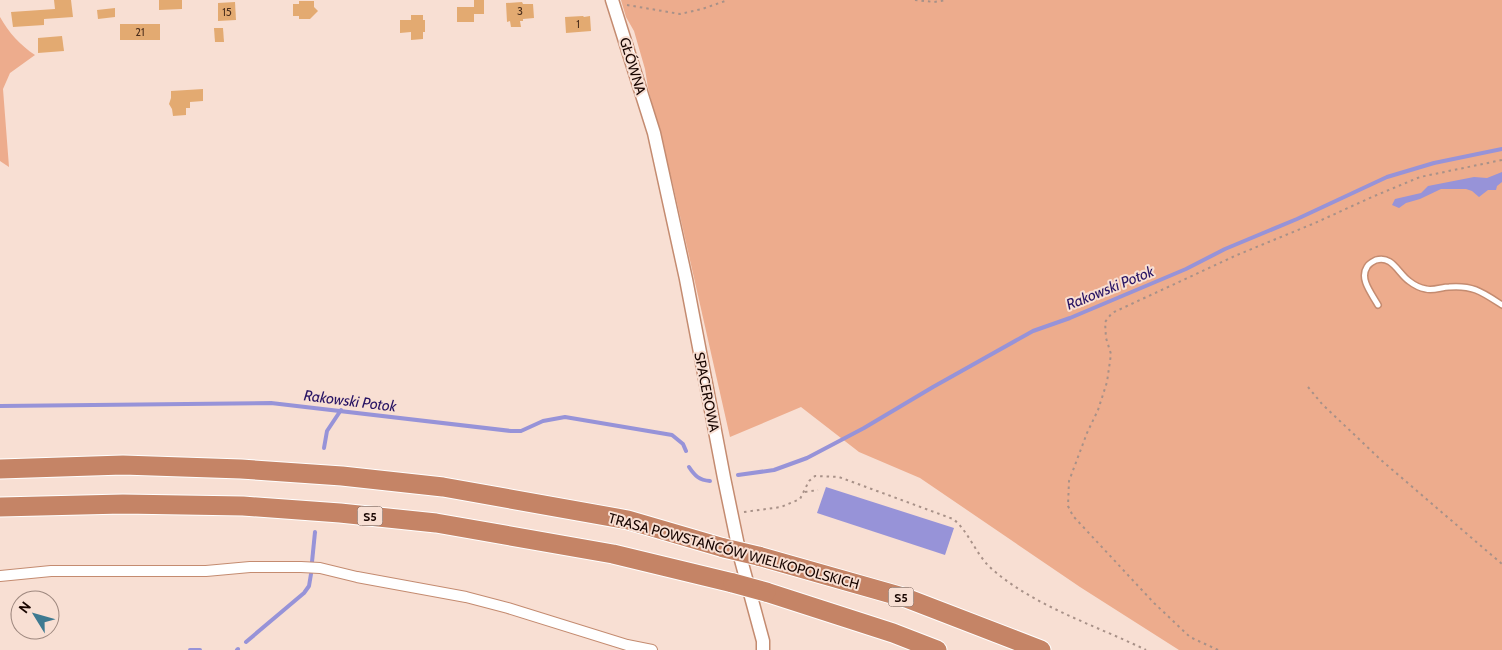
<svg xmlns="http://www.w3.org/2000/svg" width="1502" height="650" font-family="Cabin,sans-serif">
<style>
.green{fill:#edac8d}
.water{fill:#9793d8}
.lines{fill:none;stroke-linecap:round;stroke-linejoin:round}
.stream{stroke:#9793d8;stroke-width:4}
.building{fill:#e3aa71}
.service-casing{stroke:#c48b70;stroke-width:8}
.minor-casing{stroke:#c48b70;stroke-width:12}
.tertiary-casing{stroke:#c48b70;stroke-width:15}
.motorway-casing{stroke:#fff;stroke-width:21}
.path{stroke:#a89188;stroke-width:2;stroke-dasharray:2.5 4;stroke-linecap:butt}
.service{stroke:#fff;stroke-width:5}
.minor{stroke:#fff;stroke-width:10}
.tertiary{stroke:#fff;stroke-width:12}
.motorway{stroke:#c58466;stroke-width:19}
.motorway-bridge-casing{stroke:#fff;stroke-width:21;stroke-linecap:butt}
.motorway-bridge{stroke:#c58466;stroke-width:19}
.labels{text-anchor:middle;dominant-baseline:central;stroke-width:4;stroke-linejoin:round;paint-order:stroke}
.number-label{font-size:11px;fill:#4b2e1c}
.shield{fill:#f8dfd3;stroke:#5b463f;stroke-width:1}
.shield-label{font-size:12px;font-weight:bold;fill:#180500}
.street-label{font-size:14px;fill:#180500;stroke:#f8dfd3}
.water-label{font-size:15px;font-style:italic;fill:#281464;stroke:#f8dfd3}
</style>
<rect width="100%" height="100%" fill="#f8dfd3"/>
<g class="green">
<polygon points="621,0 1502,0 1502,650 1179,650 1080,587 920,478 859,452 801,407 730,437 673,185 648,88 645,69 634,31 626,17"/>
<path d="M0,17c9,16 20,28 35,38l-25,18 -7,16 6,78 -9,-6z"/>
</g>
<g class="water">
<polygon points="1502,172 1502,182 1497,186 1496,190 1488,190 1479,197 1472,191 1466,189 1441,189 1420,199 1406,203 1399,208 1392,205 1395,199 1421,193 1428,186 1474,177 1487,178"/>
<polygon points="826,487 954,528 945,555 817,513"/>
</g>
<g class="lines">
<g class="stream">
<polyline points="0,406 271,403 511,431 521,431 543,421 565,417 672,435 683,444 686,451"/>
<polyline points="324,448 327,431 341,410"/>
<path d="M689,467c6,9 10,13 21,14"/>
<polyline points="738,475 774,470 807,458 864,428 933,387 1033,331 1070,318 1186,269 1225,249 1297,219 1387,177 1434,163 1502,149"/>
<polyline points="312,562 315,532"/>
<polyline points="246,642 304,593 309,586 311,574"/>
<polyline points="190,650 200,650"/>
<polyline points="237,650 238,649"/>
</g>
</g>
<g class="building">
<polygon points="54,0 71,0 73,17 44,19 44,25 13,27 11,12 55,9"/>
<polygon points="159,0 182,0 182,9 159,10"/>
<polygon points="474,0 484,0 484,14 474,14 474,22 457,22 457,7 474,7"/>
<polygon points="299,1 314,1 314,7 318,11 310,19 299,19 299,16 293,16 293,4 299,4"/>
<polygon points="235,2 236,20 218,21 218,3"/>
<polygon points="522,2 523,4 533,4 534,18 523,19 523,21 520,21 521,27 511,27 510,21 507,22 506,3"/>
<polygon points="115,8 115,17 98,19 97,10"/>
<polygon points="411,15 423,15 423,20 425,20 425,32 423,32 423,39 411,40 411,32 400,33 400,20 411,20"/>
<polygon points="583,16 584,17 590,16 591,31 566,33 565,17"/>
<rect x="120" y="24" width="40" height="16"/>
<polygon points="214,28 223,28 224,42 215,42"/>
<polygon points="62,36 64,51 38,53 38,38"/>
<polygon points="203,89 203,101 190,102 190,108 186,108 186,115 173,116 172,109 169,104 171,98 171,91"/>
</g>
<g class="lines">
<g class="service-casing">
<path id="service" d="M1378,305c-6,-11 -19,-26 -11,-38 2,-4 5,-5 9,-7 16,-5 22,13 33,21 5,4 11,7 17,8 7,2 16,-2 23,-2 24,-2 33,5 53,18"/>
</g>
<g class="minor-casing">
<polyline id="minor" points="0,576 51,571 206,571 250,567 301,567 320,568 357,577 466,597 508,608 627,645 652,650"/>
</g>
<g class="tertiary-casing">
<polyline id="tertiary" points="612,0 654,133 686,279 724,478 741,560 763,641 763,650"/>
</g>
<g class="motorway-casing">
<g id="motorway">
<polyline points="0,469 123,465 241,469 342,476 443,487 628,520 724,548"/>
<polyline points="0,507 123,504 243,506 340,513 436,523 613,554 733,583"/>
<polyline points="758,556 906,598 1041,650"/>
<polyline points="766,592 893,633 937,650"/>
</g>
</g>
<g class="path">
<polyline points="915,0 934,2 947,0"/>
<polyline points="627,5 680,14 702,9 728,0"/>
<polyline points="1308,387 1322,404 1381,460 1502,564"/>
<polyline points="805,492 818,490"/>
<path d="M744,512l37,-5 19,-8 9,-18 6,-5 24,1 114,42c16,12 23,37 40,51 43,37 102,55 153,80"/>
<polyline points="1218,650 1190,637 1154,603 1073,516 1068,506 1069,481 1087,433 1098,410 1107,382 1111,354 1106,338 1105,322 1112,313 1237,255 1315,223 1372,197 1420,177 1502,160"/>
</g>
<use href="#service" class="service"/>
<use href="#minor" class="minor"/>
<use href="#tertiary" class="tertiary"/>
<use href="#motorway" class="motorway"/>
<g class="motorway-bridge-casing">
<g id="motorway-bridge">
<polyline points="724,548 758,556"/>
<polyline points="733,583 766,592"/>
</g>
</g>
<use href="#motorway-bridge" class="motorway-bridge"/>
</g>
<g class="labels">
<g class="number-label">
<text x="520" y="11">3</text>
<text x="227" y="12">15</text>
<text x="578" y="24">1</text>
<text x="140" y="32">21</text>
</g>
<g class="shield">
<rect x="357.5" y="506.5" width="25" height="19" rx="4"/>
<rect x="888.5" y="587.5" width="25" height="19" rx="4"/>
</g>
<g class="shield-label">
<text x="370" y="516">S5</text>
<text x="901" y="597">S5</text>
</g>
<g class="street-label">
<text transform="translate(633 66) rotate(73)">GŁÓWNA</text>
<text transform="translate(707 392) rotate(79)">SPACEROWA</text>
<text transform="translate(734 551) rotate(15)">TRASA POWSTAŃCÓW WIELKOPOLSKICH</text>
</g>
<g class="water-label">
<text transform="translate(1110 288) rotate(-22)">Rakowski Potok</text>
<text transform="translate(350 401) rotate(7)">Rakowski Potok</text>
</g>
</g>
<g transform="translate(35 615) rotate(307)"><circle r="24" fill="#f8dfd3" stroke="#9e887f"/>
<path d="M0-4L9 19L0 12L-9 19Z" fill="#3e7a91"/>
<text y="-8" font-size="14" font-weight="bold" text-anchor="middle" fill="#180500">N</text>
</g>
</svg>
